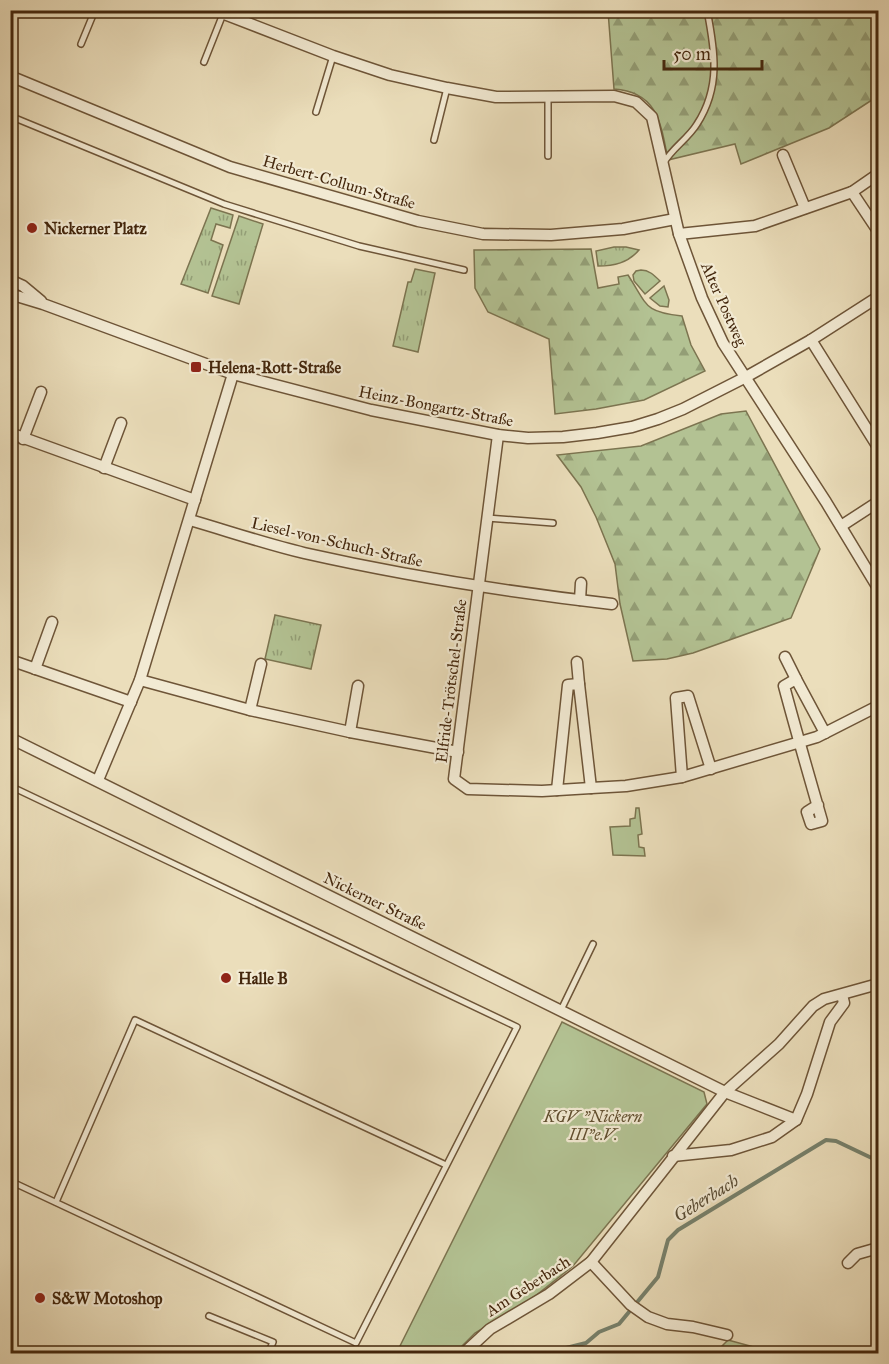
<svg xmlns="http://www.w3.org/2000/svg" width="889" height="1364" font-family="'IM FELL Great Primer',serif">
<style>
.grass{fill:url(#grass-tufts);stroke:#7c7450;stroke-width:1.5}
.forest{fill:url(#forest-firs);stroke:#7c7450;stroke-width:1.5}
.garden{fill:#b3c293;stroke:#7c7450;stroke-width:1.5}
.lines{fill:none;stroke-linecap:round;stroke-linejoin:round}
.stream{stroke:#77816c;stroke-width:4}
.service-casing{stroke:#6e5538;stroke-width:8}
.minor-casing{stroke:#6e5538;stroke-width:13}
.service{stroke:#f2ead3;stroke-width:5}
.minor{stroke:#f2ead3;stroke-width:10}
.poi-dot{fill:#8f2418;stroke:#f2ead3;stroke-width:2}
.labels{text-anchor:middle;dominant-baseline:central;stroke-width:4.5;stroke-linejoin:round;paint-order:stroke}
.street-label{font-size:16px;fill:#44270d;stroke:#f2ead3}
.poi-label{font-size:16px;font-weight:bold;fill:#44270d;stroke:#f2ead3;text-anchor:start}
.park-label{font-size:16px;font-style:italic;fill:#604e2e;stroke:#f2ead3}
.water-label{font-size:18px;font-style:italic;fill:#594c34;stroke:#f2ead3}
</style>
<defs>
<pattern id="grass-tufts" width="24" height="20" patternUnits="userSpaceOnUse" patternTransform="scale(1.5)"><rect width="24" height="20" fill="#b3c293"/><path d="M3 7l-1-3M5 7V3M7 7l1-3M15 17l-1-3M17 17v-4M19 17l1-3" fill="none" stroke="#939e76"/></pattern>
<pattern id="forest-firs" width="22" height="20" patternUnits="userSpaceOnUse" patternTransform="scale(1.5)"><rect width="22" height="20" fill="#b3c293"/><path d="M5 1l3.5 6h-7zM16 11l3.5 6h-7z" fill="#939e76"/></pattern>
</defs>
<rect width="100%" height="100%" fill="#ebdebb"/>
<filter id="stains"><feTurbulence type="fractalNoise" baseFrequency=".00333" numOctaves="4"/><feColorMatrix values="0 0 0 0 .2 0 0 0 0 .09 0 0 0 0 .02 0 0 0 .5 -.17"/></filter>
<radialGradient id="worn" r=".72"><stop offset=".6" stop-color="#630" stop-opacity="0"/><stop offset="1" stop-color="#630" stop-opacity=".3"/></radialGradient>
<g class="grass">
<polygon points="211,208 233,215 230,228 216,224 211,240 223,245 208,293 181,284"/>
<polygon points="239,216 263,224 239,304 212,296"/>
<path d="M614,247h12l13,3c-11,13 -25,16 -41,16l-2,-15z"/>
<polygon points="415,269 435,273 418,352 393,346 408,282 411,282"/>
<polygon points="664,286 669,300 668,307 660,306 650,298"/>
<polygon points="275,615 321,625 311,669 265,659"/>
</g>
<g class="forest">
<path d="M608,11h270v85l-49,32 -88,36 -6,-20 -67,16c-7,-36 -10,-68 -54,-71z"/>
<path d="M591,249l7,39 21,-4 -1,-7 10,-2c20,31 16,37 54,41l9,29 14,26 -61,29 -48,9 -41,5 -6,-75 -61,-27 -13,-24 -1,-38z"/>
<polygon points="746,411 820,549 791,618 693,653 667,659 633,661 620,604 615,564 596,517 581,487 557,455 641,446 721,414"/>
<polygon points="728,1340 776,1353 779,1353 715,1353"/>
</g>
<g class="garden">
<path d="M641,270c8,0 13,5 19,11l-15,13 -11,-13 -1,-6 3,-4z"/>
<polygon points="636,808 639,808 642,834 638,835 639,847 644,848 645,856 613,855 610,827 630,826 630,819 635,818"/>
<polygon points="562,1022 704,1092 707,1104 573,1266 534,1297 475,1333 455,1353 396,1354"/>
</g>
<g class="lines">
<polyline class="stream" points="555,1354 562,1349 586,1343 599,1332 619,1324 658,1277 668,1240 678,1230 826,1140 836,1141 878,1161"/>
<g class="service-casing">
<g id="service">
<polyline points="81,44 95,10"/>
<polyline points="204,62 223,14"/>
<polyline points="548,97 548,156"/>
<polyline points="316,112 333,56"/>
<polyline points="10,116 224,204 359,246 464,270"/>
<polyline points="434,140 447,88"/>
<path d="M663,164c9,-16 25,-25 34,-40 24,-37 18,-73 10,-114"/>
<polyline points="487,518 553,523"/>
<polyline points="10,786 517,1027 356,1343 10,1181"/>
<polyline points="561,1010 593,944"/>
<polyline points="56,1202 135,1020 446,1165"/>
<polyline points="209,1316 273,1342 268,1354"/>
</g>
</g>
<g class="minor-casing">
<g id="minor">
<polyline points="214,10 333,56 390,75 447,88 496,97 614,96 636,102 652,117 679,234 702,298 723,343 826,502 878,588"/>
<polyline points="10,76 230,167 418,221 483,234 551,235 623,229 675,219"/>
<polyline points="878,118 878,119"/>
<polyline points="783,155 805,208"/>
<polyline points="852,192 878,231"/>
<polyline points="679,234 755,226 852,192 878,174"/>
<polyline points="10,280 23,286 41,301"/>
<polyline points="10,294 43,304 233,374 371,410 498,435 528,438 563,437 597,433 632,427 658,419 683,409 744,378 811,340 878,297"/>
<polyline points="811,340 878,447"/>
<polyline points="10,433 195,500"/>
<polyline points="498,435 454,779 468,789 542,791 591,788 626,786 682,777 817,737 878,706"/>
<polyline points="23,439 41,392"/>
<polyline points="104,468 121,423"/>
<path d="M190,520c38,11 76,24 114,33 102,23 204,39 308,51"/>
<polyline points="841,526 878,502"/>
<polyline points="580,600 581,583"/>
<polyline points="785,657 796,679"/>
<polyline points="10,660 131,702"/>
<polyline points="577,662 579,684"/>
<polyline points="35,669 52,622"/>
<polyline points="140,680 250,710 350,732 458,752"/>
<polyline points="250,710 261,664"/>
<polyline points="350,732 358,686"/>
<polyline points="10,738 725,1092 796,1120"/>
<polyline points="682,777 676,698 688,696 711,769"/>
<polyline points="98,780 140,680 233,374"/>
<polyline points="557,790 568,685 579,684 591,788"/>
<path d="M818,805l-11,7 4,12 11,-3c-13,-45 -26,-90 -38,-135l12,-7 29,54"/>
<polyline points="673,1156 731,1150 772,1137 796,1120 807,1094 830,1022 844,1003 842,995"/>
<polyline points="591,1262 631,1305 648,1317 667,1324 693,1327 727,1335"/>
<polyline points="848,1263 857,1254 878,1248"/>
<polyline points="463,1354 490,1329 549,1294 591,1262 725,1092 779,1044 813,1006 824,999 878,984"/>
</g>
</g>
<use href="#service" class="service"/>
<use href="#minor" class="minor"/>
</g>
<g class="poi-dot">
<circle cx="32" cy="228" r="6"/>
<rect x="190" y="361" width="12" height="12" rx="3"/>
<circle cx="226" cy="978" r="6"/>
<circle cx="40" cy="1298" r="6"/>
</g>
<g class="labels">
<g class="street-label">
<text transform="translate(339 182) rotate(16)">Herbert-Collum-Straße</text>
<text transform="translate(724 304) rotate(66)">Alter Postweg</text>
<text transform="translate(436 406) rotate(11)">Heinz-Bongartz-Straße</text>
<text transform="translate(337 542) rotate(13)">Liesel-von-Schuch-Straße</text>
<text transform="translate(451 681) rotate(-83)">Elfride-Trötschel-Straße</text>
<text transform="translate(375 901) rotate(26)">Nickerner Straße</text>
<text transform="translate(528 1286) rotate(-33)">Am Geberbach</text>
</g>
<g class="poi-label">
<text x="44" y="228">Nickerner Platz</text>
<text x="208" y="367">Helena-Rott-Straße</text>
<text x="238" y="978">Halle B</text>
<text x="52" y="1298">S&amp;W Motoshop</text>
</g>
<g class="park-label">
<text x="593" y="1116">KGV "Nickern<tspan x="593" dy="18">III"e.V.</tspan></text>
</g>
<g class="water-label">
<text transform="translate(706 1198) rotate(-32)">Geberbach</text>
</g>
</g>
<rect width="889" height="1364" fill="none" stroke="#ebdebb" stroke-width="36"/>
<rect x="12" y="12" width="865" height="1340" fill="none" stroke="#44270d" stroke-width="3"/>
<rect x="18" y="18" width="853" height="1328" fill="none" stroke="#44270d" stroke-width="1.5"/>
<path d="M664 60v9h98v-9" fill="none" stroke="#44270d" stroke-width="3"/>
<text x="673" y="60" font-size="18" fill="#44270d" stroke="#f2ead3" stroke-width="4.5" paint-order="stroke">50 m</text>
<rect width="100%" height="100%" filter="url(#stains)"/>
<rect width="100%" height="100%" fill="url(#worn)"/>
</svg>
